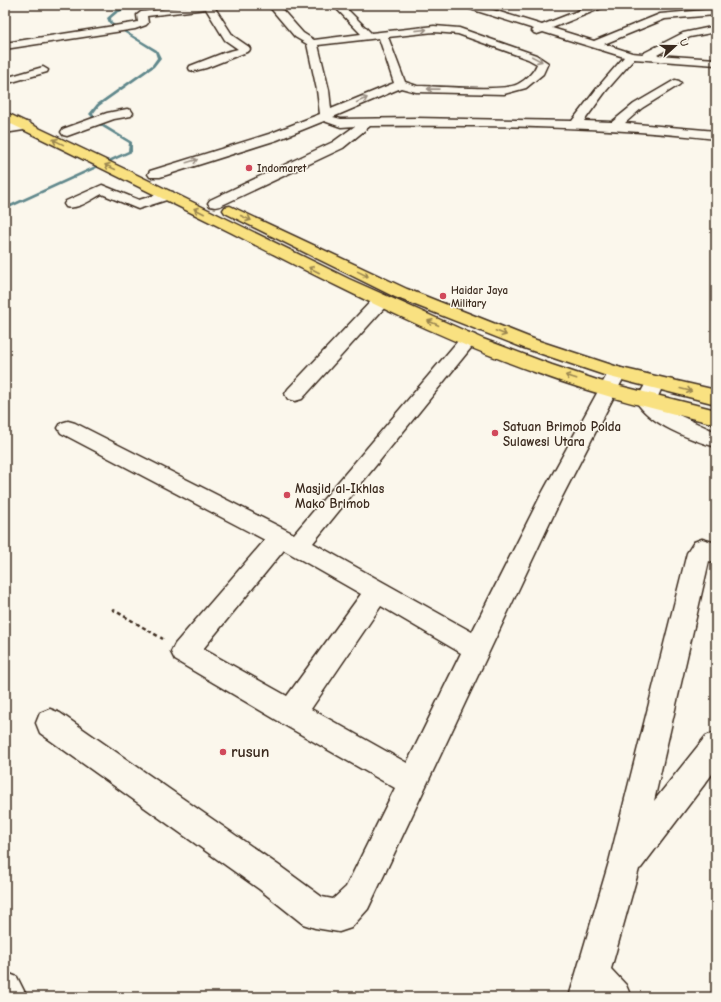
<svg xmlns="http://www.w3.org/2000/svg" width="721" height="1002" font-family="'Comic Neue',sans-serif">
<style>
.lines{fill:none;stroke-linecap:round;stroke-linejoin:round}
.stream{fill:#60888c;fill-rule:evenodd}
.minor-casing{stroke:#3b2a1e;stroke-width:3}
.highway-casing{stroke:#3b2a1e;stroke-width:3}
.path{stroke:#3b2a1e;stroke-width:2.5;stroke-dasharray:4 3;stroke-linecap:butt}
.minor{fill:#fbf7ec;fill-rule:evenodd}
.highway{fill:#f9e181;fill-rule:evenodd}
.oneway{stroke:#9b9085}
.oneway2{stroke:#9a8650}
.poi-dot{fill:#d1495b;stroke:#fbf7ec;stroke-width:1.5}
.labels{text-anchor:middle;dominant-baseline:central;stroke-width:3;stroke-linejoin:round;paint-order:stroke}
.far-poi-label{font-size:11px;font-weight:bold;fill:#3b2a1e;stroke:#fbf7ec;text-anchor:start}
.poi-label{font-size:13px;font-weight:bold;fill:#3b2a1e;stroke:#fbf7ec;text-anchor:start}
.near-poi-label{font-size:16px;font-weight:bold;fill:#3b2a1e;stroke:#fbf7ec;text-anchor:start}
</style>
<rect width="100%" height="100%" fill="#fbf7ec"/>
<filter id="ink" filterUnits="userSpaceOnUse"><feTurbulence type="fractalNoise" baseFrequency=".025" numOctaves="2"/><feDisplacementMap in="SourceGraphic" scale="8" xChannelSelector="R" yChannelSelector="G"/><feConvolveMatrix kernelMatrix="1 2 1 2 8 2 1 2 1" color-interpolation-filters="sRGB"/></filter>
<g filter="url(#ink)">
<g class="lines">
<polygon class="stream" points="132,5 136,5 117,13 111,18 112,23 157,50 161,58 154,67 99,106 93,114 101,123 132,142 132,152 5,210 5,207 128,151 129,143 99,125 89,114 97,104 152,65 157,58 155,52 109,23 107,18 115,11"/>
<g class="minor-casing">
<g id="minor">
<polygon points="195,5 213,5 233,36 249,47 250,49 249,51 206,68 194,71 190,70 189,68 190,66 226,52 238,49 225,40 206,9 147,16 148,23 146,25 135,29 5,49 5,43 133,23 138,22 137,15 141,12"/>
<path d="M268,5h10l25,28 11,7 47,-6 -28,-29h10l28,28 63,-7 25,2 77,27 12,8 -5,11 -17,14 -22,6 -88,-2 -15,-4 -68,29 8,2 74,-1 157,3 26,-34 26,-30 -81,-25 -6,2 -3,-1 -2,-2 2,-2 -70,-22 -2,-2h15l65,20 51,-20h13l-2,2 -52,21 42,13 66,-27 56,-5v6l-51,4 -61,25 28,9 10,1 41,-21 33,-7v6l-26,5 -33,18 59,4v6l-82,-6 -28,32 -22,30 28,1 22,-18 41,-24 4,1 2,2 -2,2 -37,23 -17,15 91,8v8c-115,-13 -230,-14 -346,-13l-27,22 -123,58 -5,1 -5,-1 -2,-3 2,-3 123,-58 22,-16 -14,1 -17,-6 -47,19 -117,37h-10l-2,-3 2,-3 119,-37 51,-20 -3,-24 -10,-46 -12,-7zM434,32l24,2 70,25 9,5c-3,8 -11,16 -19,20 -15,8 -80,2 -101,2l-12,-4 -17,-45zM379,38l15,45 -63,26 -2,-19 -11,-45z"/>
<polygon points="43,67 48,70 47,72 5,84 5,78"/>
<polygon points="127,109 131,110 133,113 131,116 114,119 67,136 63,135 61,132 63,129 107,113"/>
<polygon points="26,122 30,123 32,126 30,129 5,133 5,125"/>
<path d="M102,185l37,15 29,-9 5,1 2,3 -2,3 -35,11 -36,-15c-10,5 -24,16 -36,13l-2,-3 2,-3z"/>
<polygon points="381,296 387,297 389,301 387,305 302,399 295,401 288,399 285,394 288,389 375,297"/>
<path d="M469,333l6,2 3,4 -3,4 -162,200 159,89 68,-135 68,-124 2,-4 7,-2 7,2 2,4 -64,124 -194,412 -17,19 -12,4 -24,-4 -12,-4 -44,-35 -219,-156 -4,-10 4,-10 10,-4 10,4 221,154 41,30 11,2 13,-12 49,-99 -114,-65 -1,-1 -105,-62 -4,-8 4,-8 90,-104 -204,-107 -3,-5 3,-5 7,-2 7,2 219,111 169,-199zM284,550l77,44 -74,102 -84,-47zM381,606l80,47 -54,110 -96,-54z"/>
<path d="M655,377l7,2 2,4 -8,18 16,11 44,20v15c-25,-7 -67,-23 -80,-46l12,-22z"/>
<polygon points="702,539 716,543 716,564 709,561 654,801 706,736 716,732 716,769 641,868 639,869 611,969 626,985 631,997 569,997 609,862 687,553 694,542"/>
<polygon points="5,972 17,977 27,997 5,997"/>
</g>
</g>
<g class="highway-casing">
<g id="highway">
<path d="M5,112l128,61 216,106 134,60 69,26 48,16 116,29v14c-59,-14 -119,-29 -176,-50 -106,-37 -208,-90 -308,-141 -76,-38 -151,-75 -227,-112z"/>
<polygon points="230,206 407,289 536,340 621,368 716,390 716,404 610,377 524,348 395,297 225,213 223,210 225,207"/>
</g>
</g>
<polyline class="path" points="112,609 163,639"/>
<use href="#minor" class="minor"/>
<use href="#highway" class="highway"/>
</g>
<defs><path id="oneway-shaft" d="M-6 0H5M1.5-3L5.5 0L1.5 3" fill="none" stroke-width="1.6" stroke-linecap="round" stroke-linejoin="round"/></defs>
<g class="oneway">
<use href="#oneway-shaft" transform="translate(421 30) rotate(-6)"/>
<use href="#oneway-shaft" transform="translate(537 59) rotate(28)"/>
<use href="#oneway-shaft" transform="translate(433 89) rotate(-179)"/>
<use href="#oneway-shaft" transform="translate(362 100) rotate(-24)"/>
<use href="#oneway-shaft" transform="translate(192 161) rotate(-17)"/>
</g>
<g class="oneway2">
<use href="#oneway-shaft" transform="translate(58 142) rotate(-154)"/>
<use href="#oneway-shaft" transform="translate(110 167) rotate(-155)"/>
<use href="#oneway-shaft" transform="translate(199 211) rotate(-153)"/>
<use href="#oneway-shaft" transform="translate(246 218) rotate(25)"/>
<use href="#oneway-shaft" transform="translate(314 270) rotate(-153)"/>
<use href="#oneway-shaft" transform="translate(363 274) rotate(26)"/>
<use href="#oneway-shaft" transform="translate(433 323) rotate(-157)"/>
<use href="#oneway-shaft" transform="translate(501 333) rotate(21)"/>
<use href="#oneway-shaft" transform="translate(571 377) rotate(-162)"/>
<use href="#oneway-shaft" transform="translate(686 390) rotate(14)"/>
</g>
</g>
<g class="poi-dot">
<circle cx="249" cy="168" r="4"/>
<circle cx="443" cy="296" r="4"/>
<circle cx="495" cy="433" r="4"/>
<circle cx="287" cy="495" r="4"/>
<circle cx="223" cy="752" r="4"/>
</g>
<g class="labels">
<g class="far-poi-label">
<text x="257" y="168">Indomaret</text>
<text x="451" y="290">Haidar Jaya<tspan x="451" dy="13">Military</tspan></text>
</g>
<g class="poi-label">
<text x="503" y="426">Satuan Brimob Polda<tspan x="503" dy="15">Sulawesi Utara</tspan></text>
<text x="295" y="488">Masjid al-Ikhlas<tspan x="295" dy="15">Mako Brimob</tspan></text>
</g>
<g class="near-poi-label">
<text x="231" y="752">rusun</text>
</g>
</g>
<rect width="721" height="1002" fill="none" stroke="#fbf7ec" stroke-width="20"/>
<rect x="10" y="10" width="701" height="982" fill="none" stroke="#3b2a1e" stroke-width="1.5" filter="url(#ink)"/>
<g transform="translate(675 46) rotate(69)" stroke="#fbf7ec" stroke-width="3" paint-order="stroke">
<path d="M0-3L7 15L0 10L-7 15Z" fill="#3b2a1e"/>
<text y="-6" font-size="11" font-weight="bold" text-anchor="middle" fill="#3b2a1e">U</text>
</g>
</svg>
